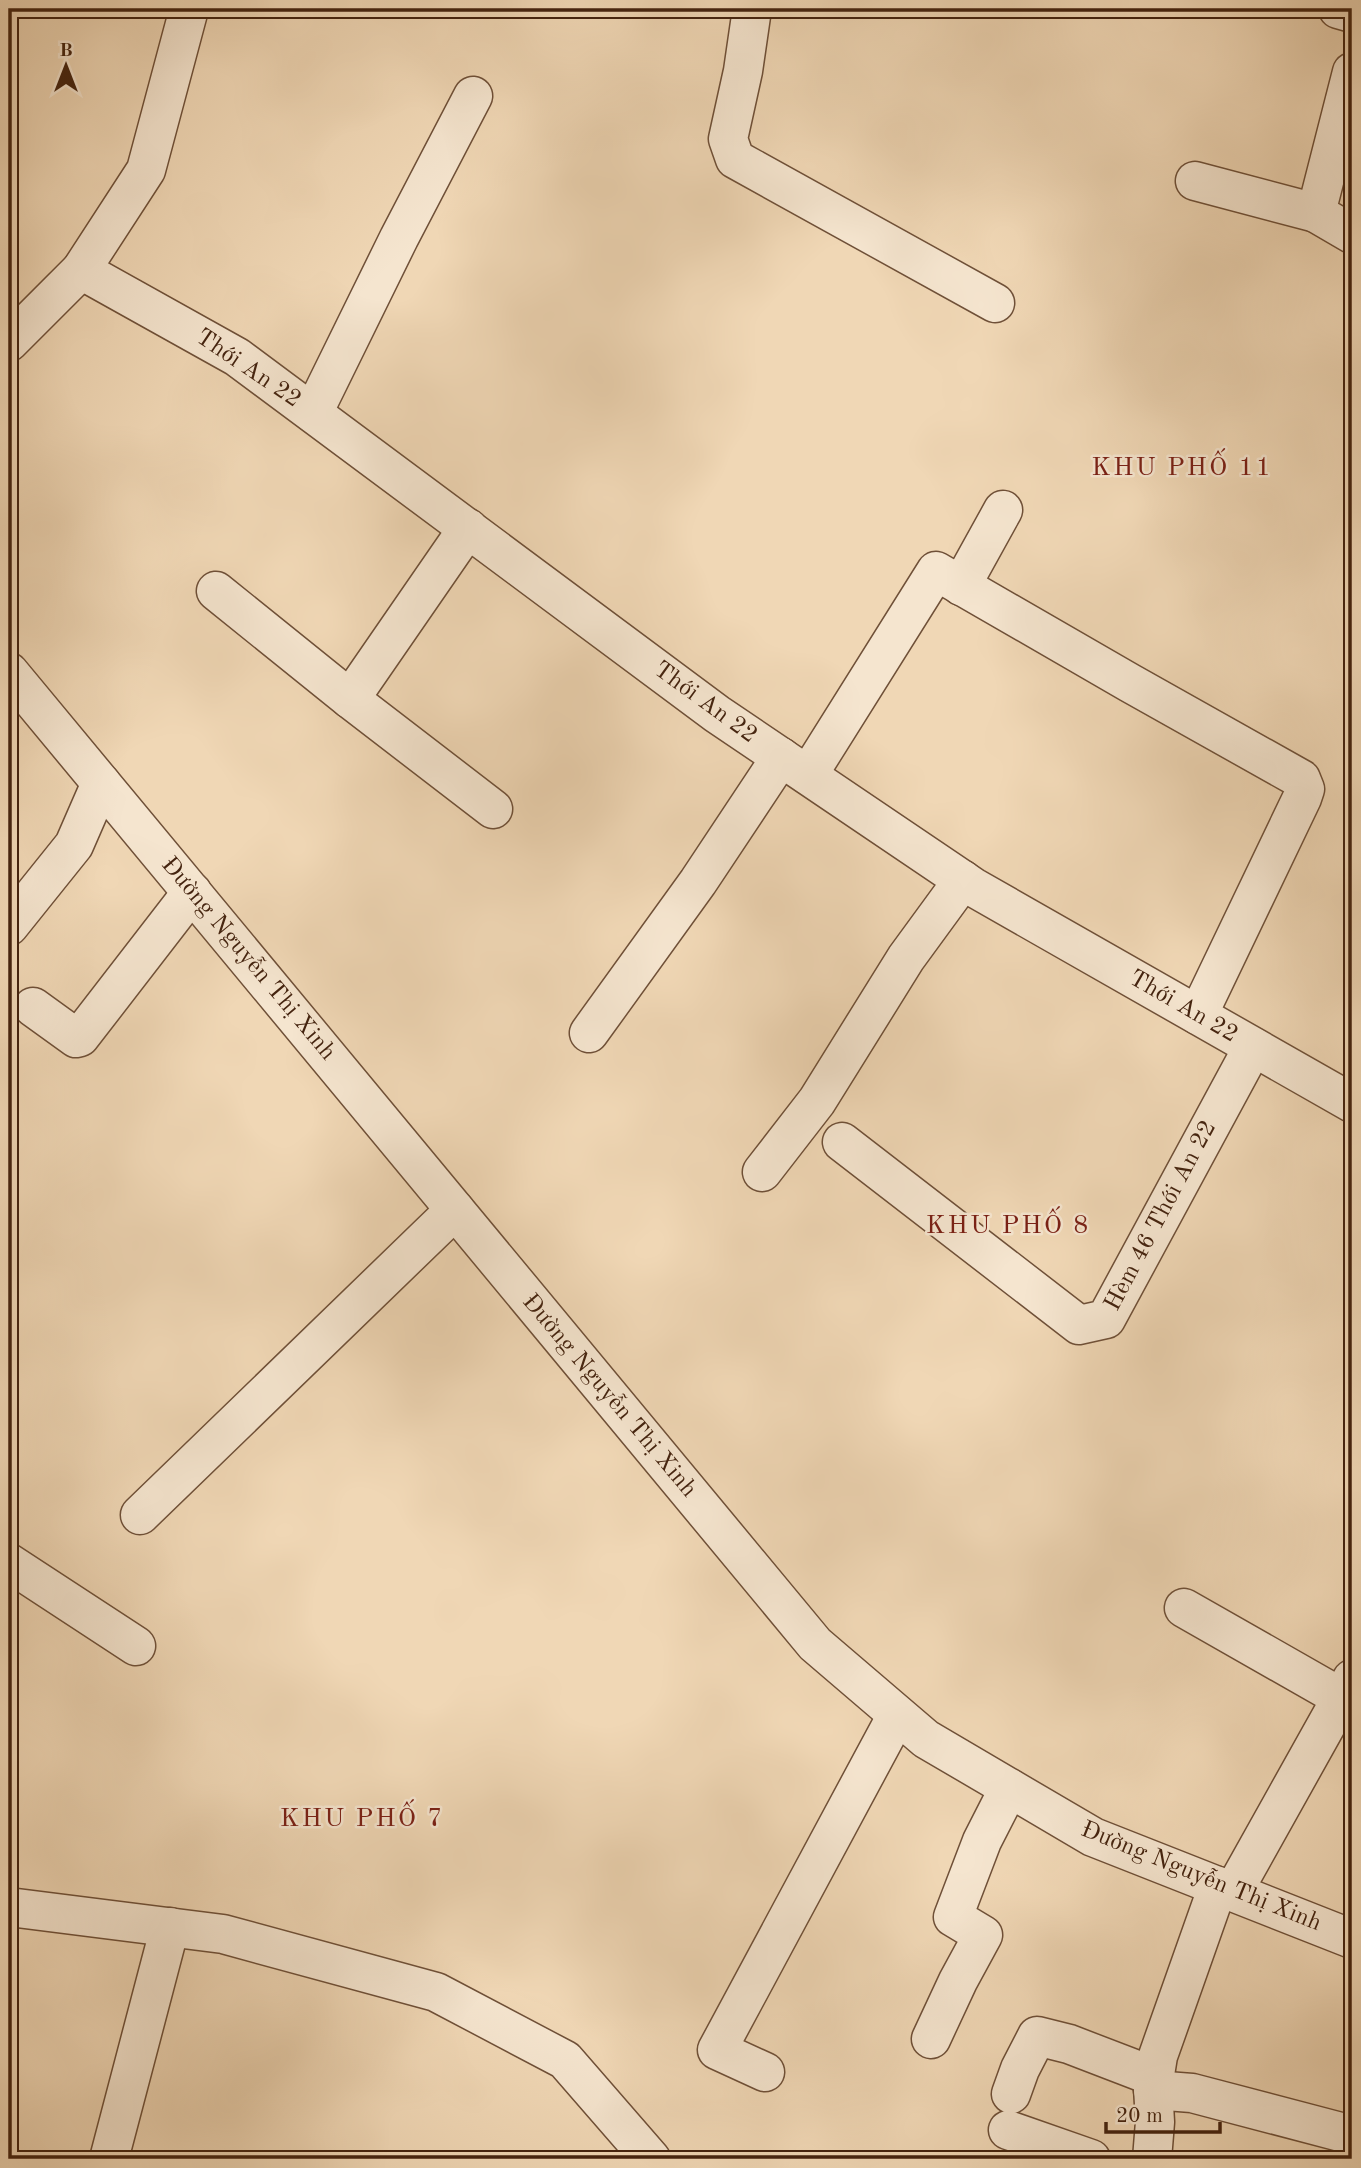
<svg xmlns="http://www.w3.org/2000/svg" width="1361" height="2168" font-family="'Old Standard TT',serif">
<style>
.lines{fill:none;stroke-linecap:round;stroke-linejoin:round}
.minor-casing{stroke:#6f5038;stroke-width:41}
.minor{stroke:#f5e5cf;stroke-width:38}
.labels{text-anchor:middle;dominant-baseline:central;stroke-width:5;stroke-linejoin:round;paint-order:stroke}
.street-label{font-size:24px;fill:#44230f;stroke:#f5e5cf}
.neighbourhood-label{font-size:26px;letter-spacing:2px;fill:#7a1f14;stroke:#f5e5cf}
</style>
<rect width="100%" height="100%" fill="#f0d7b5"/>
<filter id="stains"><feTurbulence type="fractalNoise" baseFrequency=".00286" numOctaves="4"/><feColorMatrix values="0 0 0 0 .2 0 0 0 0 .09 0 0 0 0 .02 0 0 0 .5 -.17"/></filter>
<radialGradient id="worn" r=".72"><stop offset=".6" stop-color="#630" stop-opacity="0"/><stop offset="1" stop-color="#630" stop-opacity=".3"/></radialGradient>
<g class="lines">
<g class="minor-casing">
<g id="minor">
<polyline points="752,9 743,71 728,139 735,159 995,303"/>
<polyline points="1338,9 1352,13"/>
<polyline points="1352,72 1316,213 1352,234"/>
<polyline points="1195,181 1316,213"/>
<polyline points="81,270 237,357 717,714 973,887 1352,1103"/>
<polyline points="9,342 81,270 146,170 189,9"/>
<polyline points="313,413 399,238 473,96"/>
<polyline points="961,586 1003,510"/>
<polyline points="216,591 350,699 493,809"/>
<polyline points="9,672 815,1644 926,1739 1093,1837 1352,1939"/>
<polyline points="350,699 468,528"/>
<polyline points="808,775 936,571 1130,683 1301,779 1305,789 1302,798 1198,1015"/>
<polyline points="9,926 74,845 101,783"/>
<polyline points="33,1007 76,1038 80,1037 192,892"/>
<polyline points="589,1033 698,882 781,757"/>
<polyline points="842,1142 1079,1325 1106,1319 1253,1047"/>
<polyline points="762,1172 817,1101 906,958 963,880"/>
<polyline points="140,1515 455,1210"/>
<polyline points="9,1563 136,1646"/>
<polyline points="1184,1608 1342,1698"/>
<polyline points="1233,1892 1352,1679"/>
<polyline points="9,1907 223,1934 436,1992 565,2060 651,2159"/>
<polyline points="931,2039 958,1981 983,1935 953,1917 982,1841 1009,1788"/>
<polyline points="765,2072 717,2050 897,1715"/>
<polyline points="1153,2090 1192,2093 1352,2135"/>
<polyline points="1011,2094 1020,2069 1037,2036 1069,2044 1155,2077"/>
<polyline points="1008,2130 1091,2159"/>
<polyline points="109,2159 170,1927"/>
<polyline points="1152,2159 1155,2122 1153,2087 1158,2056 1218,1886"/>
</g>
</g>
<use href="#minor" class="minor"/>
</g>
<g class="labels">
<g class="street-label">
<text transform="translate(248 369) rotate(34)">Thới An 22</text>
<text transform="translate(705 703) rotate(36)">Thới An 22</text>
<text transform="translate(248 959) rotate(50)">Đường Nguyễn Thị Xinh</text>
<text transform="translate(1183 1007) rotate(30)">Thới An 22</text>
<text transform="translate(1161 1216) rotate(-62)">Hèm 46 Thới An 22</text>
<text transform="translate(609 1396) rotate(50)">Đường Nguyễn Thị Xinh</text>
<text transform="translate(1201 1877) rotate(22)">Đường Nguyễn Thị Xinh</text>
</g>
<g class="neighbourhood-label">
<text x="1182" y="468">KHU PHỐ 11</text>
<text x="1008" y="1226">KHU PHỐ 8</text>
<text x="362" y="1819">KHU PHỐ 7</text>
</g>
</g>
<rect width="1361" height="2168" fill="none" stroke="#f0d7b5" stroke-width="35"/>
<rect x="10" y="10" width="1340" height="2147" fill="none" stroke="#44230f" stroke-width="3.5"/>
<rect x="18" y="18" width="1326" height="2133" fill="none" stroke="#44230f" stroke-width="2"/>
<g transform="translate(66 66)" stroke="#f5e5cf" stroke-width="5" paint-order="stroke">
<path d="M0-5L12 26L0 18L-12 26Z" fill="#44230f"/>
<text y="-10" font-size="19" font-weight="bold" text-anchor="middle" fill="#44230f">B</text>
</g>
<path d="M1106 2122v10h114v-10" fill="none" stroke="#44230f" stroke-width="3.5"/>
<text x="1116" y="2122" font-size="21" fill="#44230f" stroke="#f5e5cf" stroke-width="5" paint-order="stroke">20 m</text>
<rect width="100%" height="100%" filter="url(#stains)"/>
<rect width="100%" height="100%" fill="url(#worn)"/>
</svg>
